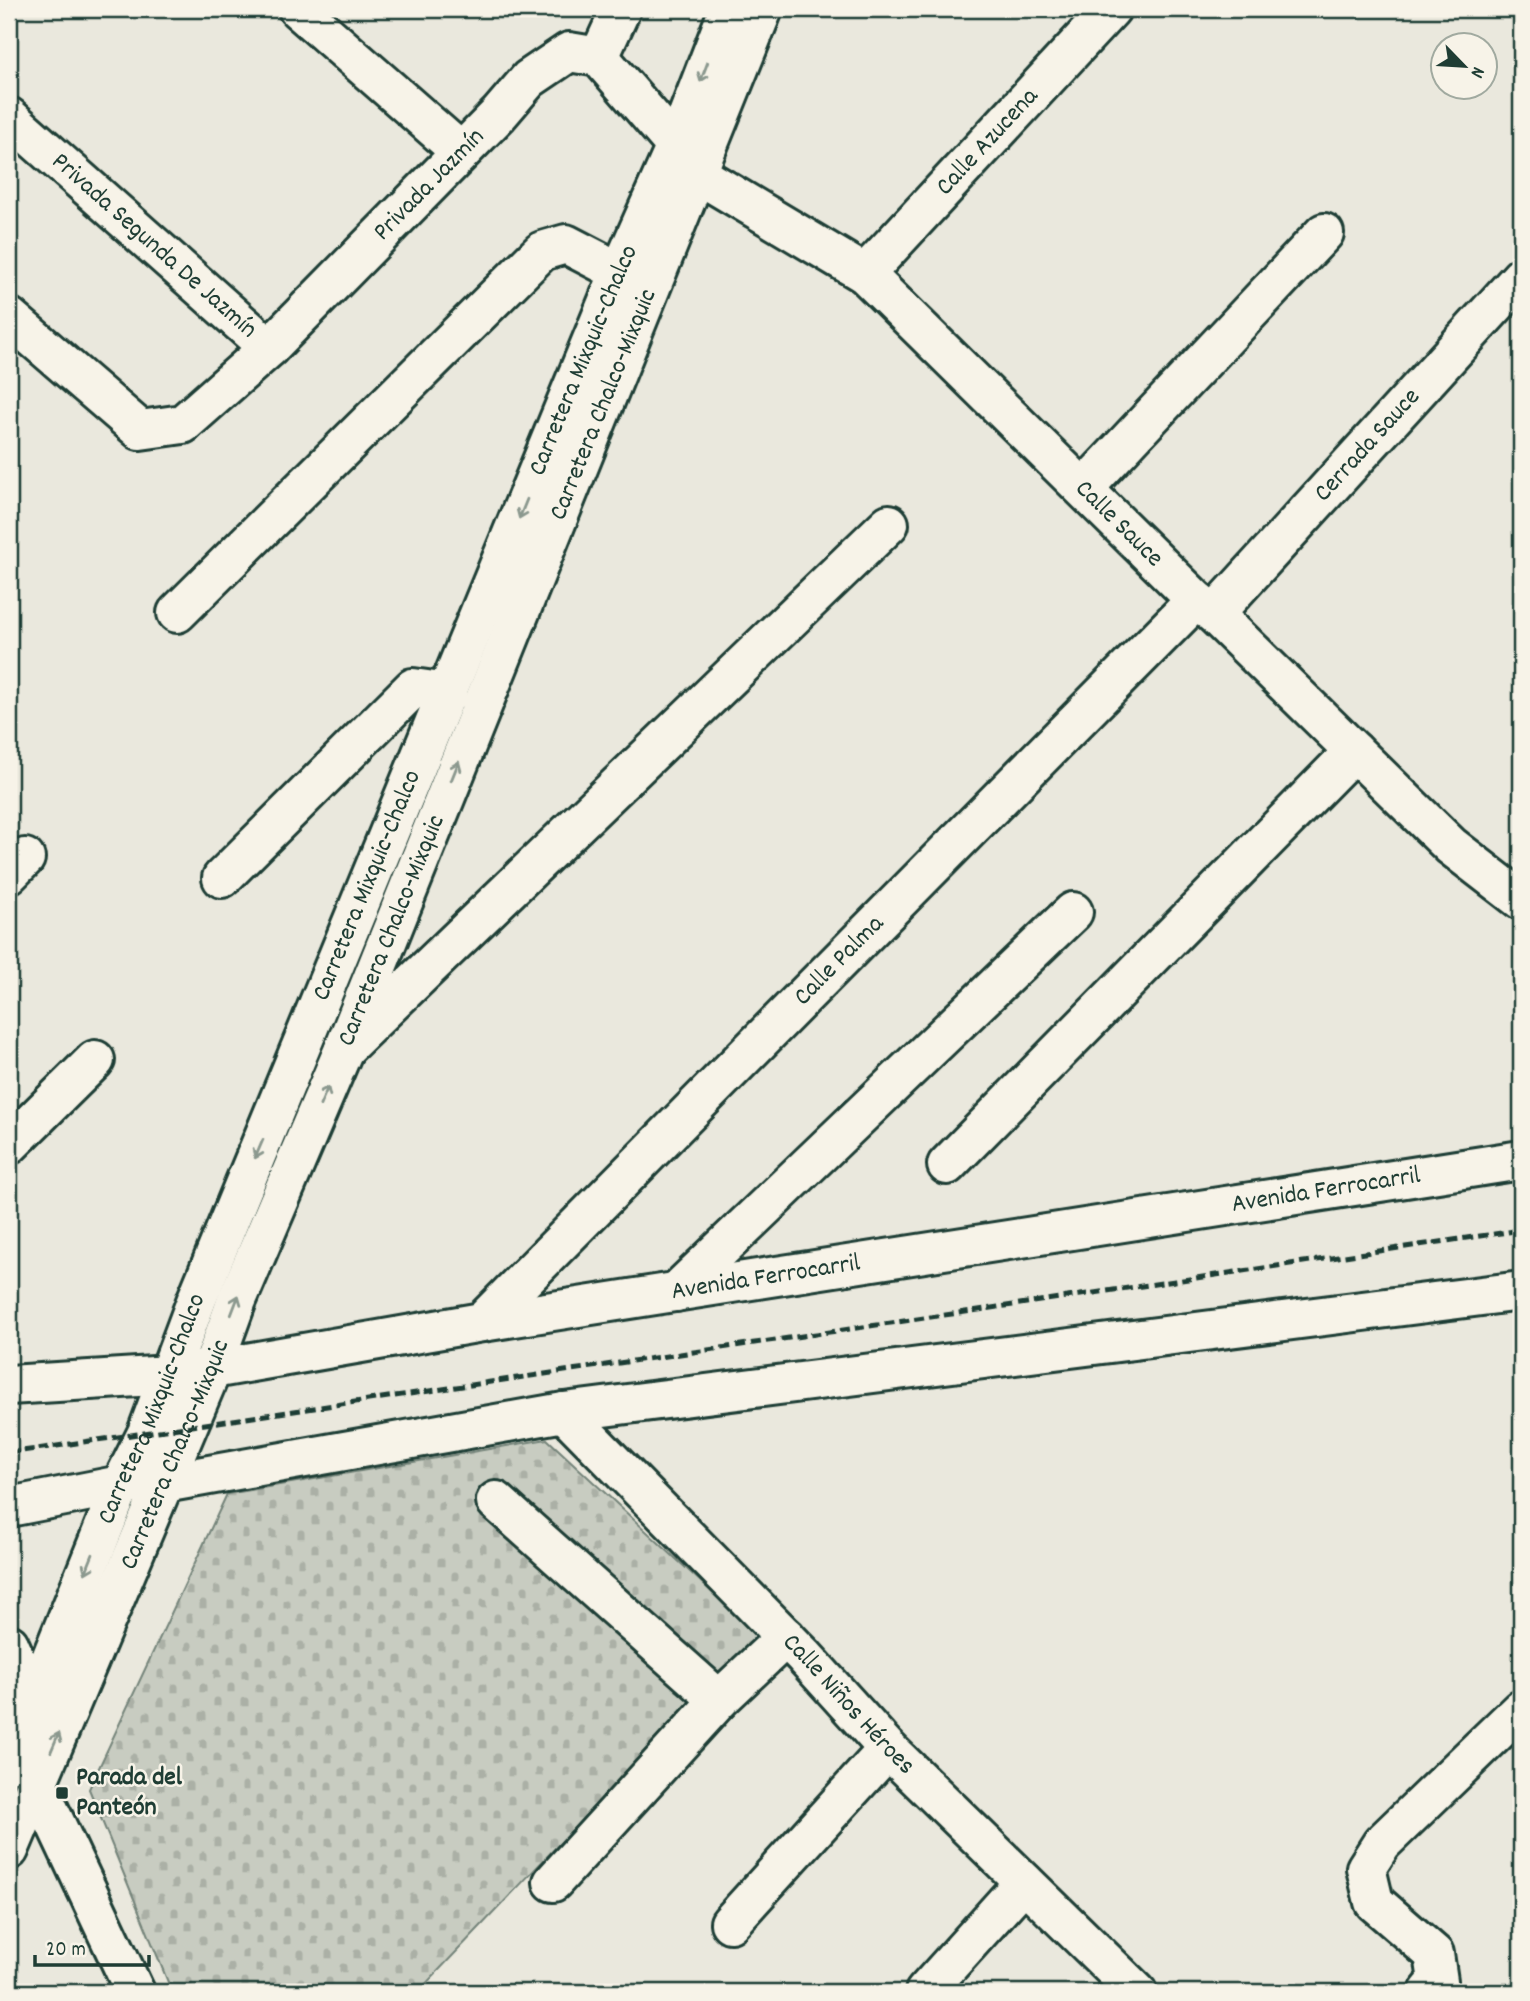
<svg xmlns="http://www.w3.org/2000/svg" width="1530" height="2001" font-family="Dekko,sans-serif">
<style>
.cemetery{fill:url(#cemetery-stones);stroke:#74847a;stroke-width:2}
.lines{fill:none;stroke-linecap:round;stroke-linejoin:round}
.street-casing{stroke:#1f3d34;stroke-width:44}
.secondary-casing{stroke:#1f3d34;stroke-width:44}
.street{stroke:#f7f3e8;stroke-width:38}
.secondary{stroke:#f7f3e8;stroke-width:38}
.rail{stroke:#1f3d34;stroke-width:5;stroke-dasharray:10 5;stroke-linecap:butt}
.oneway{stroke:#8b988e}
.poi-dot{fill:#1f3d34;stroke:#f7f3e8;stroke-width:2.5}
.labels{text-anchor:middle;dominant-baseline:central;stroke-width:5;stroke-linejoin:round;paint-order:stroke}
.street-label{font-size:26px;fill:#1f3d34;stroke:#f7f3e8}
.poi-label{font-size:26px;font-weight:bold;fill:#1f3d34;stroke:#f7f3e8;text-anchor:start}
</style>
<defs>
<pattern id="cemetery-stones" width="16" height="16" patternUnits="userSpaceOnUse" patternTransform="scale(1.75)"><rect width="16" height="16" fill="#c8ccc1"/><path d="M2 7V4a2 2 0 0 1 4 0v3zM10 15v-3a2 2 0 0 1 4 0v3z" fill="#abb0a6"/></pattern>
</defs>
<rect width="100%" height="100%" fill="#eae8dd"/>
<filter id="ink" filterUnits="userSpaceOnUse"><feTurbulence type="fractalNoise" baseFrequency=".0143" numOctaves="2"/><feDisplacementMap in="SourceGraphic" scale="14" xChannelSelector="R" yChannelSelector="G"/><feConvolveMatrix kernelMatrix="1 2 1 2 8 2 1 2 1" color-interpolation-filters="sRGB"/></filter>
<g filter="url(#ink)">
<polygon class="cemetery" points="547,1439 758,1635 418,1992 172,1992 89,1789 227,1494"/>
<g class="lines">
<g class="street-casing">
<g id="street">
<polyline points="298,9 461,152"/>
<polyline points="599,57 621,9"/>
<path id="s1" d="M9,117l260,231"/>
<path id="s2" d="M696,173l169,101 331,326 18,14 237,232 70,54"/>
<path id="s3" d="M865,274l246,-265"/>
<path id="s4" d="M9,317l131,113 43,-6 86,-76 230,-234 30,-35 40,-27 30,5 77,89"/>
<polyline points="1084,488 1324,233"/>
<polyline points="177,613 542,251 566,244 620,272"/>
<path id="s5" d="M1214,614l307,-337"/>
<polyline points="9,874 25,858"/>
<polyline points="222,878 413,688 448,693"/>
<polyline points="344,1049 889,524"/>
<polyline points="9,1145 95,1060"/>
<polyline points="947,1165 1354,751"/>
<polyline points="676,1292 1073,912"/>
<path id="s6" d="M482,1322l714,-722"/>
<path id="s7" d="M9,1385l161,-10 42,-6 270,-47 1039,-162"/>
<path id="s8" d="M564,1412l240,244 84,93 249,243"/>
<polyline points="496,1501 719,1700"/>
<polyline points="9,1507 121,1485 164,1483 564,1412 1521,1291"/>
<polyline points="9,1644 34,1700"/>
<polyline points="37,1784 135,1992"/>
<polyline points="553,1882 719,1700 786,1637"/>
<polyline points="730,1923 888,1749"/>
<polyline points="925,1992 1024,1882"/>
<polyline points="1429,1992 1438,1981 1434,1954 1374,1902 1366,1868 1382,1843 1521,1709"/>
</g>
</g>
<g class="secondary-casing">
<g id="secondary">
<path id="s9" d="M9,1763l112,-278 26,-52 50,-134 423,-1027 56,-126 53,-137"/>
<path id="s10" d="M9,1850l203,-481 25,-69 107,-251 419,-1040"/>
</g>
</g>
<use href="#street" class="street"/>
<use href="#secondary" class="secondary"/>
<polyline class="rail" points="9,1453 1521,1230"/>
</g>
<defs><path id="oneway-shaft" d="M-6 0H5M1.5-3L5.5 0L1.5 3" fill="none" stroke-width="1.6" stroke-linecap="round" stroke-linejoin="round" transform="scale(1.75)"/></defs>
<g class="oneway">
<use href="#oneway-shaft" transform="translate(704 72) rotate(111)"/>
<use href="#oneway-shaft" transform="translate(523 509) rotate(112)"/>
<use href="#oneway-shaft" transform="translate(455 771) rotate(-68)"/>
<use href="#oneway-shaft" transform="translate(324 1096) rotate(-67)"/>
<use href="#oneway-shaft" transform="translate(259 1149) rotate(113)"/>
<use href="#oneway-shaft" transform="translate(235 1305) rotate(-69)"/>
<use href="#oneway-shaft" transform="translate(89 1564) rotate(112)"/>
<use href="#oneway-shaft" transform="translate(55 1742) rotate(-67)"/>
</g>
</g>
<rect class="poi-dot" x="55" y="1786" width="14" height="14" rx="3.5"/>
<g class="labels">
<g class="street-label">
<text stroke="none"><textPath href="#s3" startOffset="180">Calle Azucena</textPath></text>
<text stroke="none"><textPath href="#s4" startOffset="560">Privada Jazmín</textPath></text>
<text stroke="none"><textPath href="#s1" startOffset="194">Privada Segunda De Jazmín</textPath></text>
<text stroke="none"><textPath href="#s9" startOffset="1516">Carretera Mixquic-Chalco</textPath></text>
<text stroke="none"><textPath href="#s10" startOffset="1563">Carretera Chalco-Mixquic</textPath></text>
<text stroke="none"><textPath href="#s5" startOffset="228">Cerrada Sauce</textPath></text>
<text stroke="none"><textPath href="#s2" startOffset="553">Calle Sauce</textPath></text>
<text stroke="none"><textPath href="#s9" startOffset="948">Carretera Mixquic-Chalco</textPath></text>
<text stroke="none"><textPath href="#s10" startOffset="996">Carretera Chalco-Mixquic</textPath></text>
<text stroke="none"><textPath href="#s6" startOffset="508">Calle Palma</textPath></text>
<text stroke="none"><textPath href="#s7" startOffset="1332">Avenida Ferrocarril</textPath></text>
<text stroke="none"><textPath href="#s7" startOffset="765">Avenida Ferrocarril</textPath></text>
<text stroke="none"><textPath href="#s9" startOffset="382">Carretera Mixquic-Chalco</textPath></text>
<text stroke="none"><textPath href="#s10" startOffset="429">Carretera Chalco-Mixquic</textPath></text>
<text stroke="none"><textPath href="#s8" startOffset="408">Calle Niños Héroes</textPath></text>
</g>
<g class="poi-label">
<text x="76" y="1778">Parada del<tspan x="76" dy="30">Panteón</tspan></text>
</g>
</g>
<rect width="1530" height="2001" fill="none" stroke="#f7f3e8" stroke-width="35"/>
<rect x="18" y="18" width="1495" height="1966" fill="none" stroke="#1f3d34" stroke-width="2.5" filter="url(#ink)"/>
<g transform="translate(1464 66) rotate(115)"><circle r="33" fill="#f7f3e8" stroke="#a1aaa0" stroke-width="2"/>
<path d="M0-5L12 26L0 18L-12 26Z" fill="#1f3d34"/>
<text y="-10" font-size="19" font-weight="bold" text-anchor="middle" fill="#1f3d34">N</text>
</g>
<path d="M35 1955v10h114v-10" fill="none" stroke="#1f3d34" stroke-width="3.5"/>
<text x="46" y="1955" font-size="21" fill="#1f3d34" stroke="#f7f3e8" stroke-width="5" paint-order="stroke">20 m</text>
</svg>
